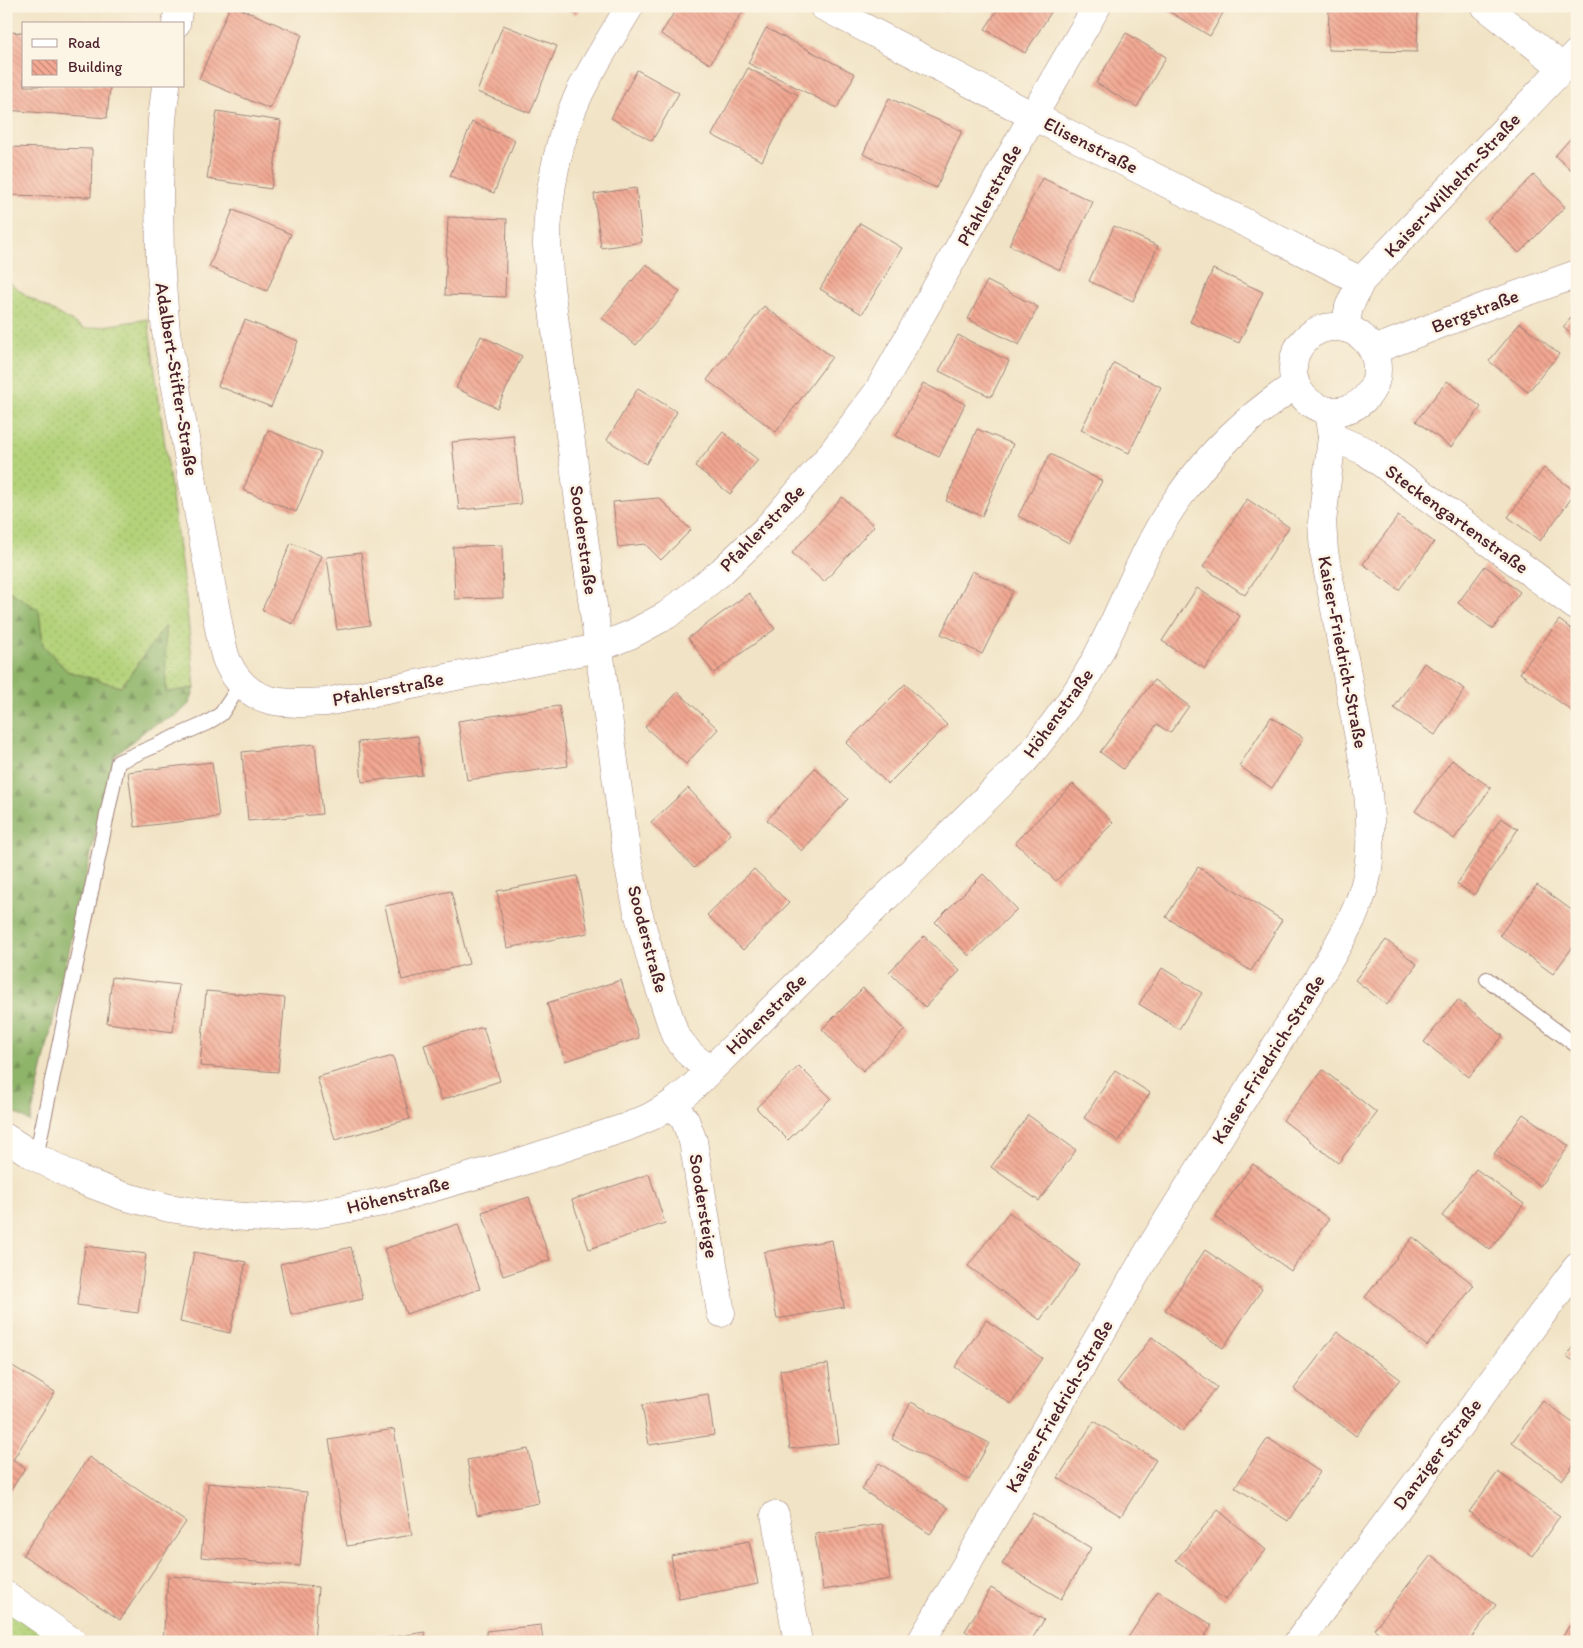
<svg xmlns="http://www.w3.org/2000/svg" width="1583" height="1648" font-family="Itim,sans-serif">
<style>
.grass{fill:url(#grass-dots);stroke:#7e7852}
.forest{fill:url(#forest-firs);stroke:#6c6a4a}
.building{fill:url(#building-back-hatch)}
.lines{fill:none;stroke-linecap:round;stroke-linejoin:round}
.service-casing{stroke:#9e8178;stroke-width:16}
.minor-casing{stroke:#9e8178;stroke-width:29}
.secondary-casing{stroke:#9e8178;stroke-width:29}
.service{stroke:#fff;stroke-width:14}
.minor{stroke:#fff;stroke-width:28}
.secondary{stroke:#fff;stroke-width:28}
.labels{text-anchor:middle;dominant-baseline:central;stroke-width:5;stroke-linejoin:round;paint-order:stroke}
.street-label{font-size:19px;fill:#4a1f2b;stroke:#fcf5e5}
</style>
<defs>
<pattern id="grass-dots" width="8" height="8" patternUnits="userSpaceOnUse" patternTransform="scale(1.25)"><rect width="8" height="8" fill="#b3d279"/><path d="M2 2h.1M6 6h.1" fill="none" stroke="#9bb469" stroke-width="1.8" stroke-linecap="round"/></pattern>
<pattern id="forest-firs" width="22" height="20" patternUnits="userSpaceOnUse" patternTransform="scale(1.25)"><rect width="22" height="20" fill="#8eb469"/><path d="M5 1l3.5 6h-7zM16 11l3.5 6h-7z" fill="#769257"/></pattern>
<pattern id="building-back-hatch" width="6" height="6" patternUnits="userSpaceOnUse" patternTransform="scale(1.25)"><rect width="6" height="6" fill="#f2a892"/><path d="M-1 5l2 2M0 0l6 6M5-1l2 2" fill="none" stroke="#c68877"/></pattern>
</defs>
<rect width="100%" height="100%" fill="#fcf5e5"/>
<filter id="ink" filterUnits="userSpaceOnUse"><feTurbulence type="fractalNoise" baseFrequency=".02" numOctaves="2"/><feDisplacementMap in="SourceGraphic" scale="10" xChannelSelector="R" yChannelSelector="G"/><feConvolveMatrix kernelMatrix="1 2 1 2 8 2 1 2 1" color-interpolation-filters="sRGB"/></filter>
<filter id="wash" filterUnits="userSpaceOnUse"><feTurbulence type="fractalNoise" baseFrequency=".0096" numOctaves="4" result="noise"/><feDisplacementMap in="SourceGraphic" scale="20" xChannelSelector="R" yChannelSelector="G"/><feGaussianBlur stdDeviation="1.12" result="paint"/><feColorMatrix in="noise" values="0 0 0 0 0 0 0 0 0 0 0 0 0 0 0 0 0 1.4 0 .05"/><feComposite in="paint" operator="in"/></filter>
<g filter="url(#wash)">
<rect width="100%" height="100%" fill="#f1e3c5"/>
<g class="grass">
<polygon points="6,280 27,296 85,329 148,319 186,600 195,688 166,693 165,627 121,687 67,671 43,645 38,610 6,589"/>
<polygon points="6,1595 73,1642 6,1642"/>
</g>
<polygon class="forest" points="6,589 39,610 43,645 67,671 121,687 165,626 166,692 195,688 189,704 177,715 148,728 115,756 108,779 30,1122 6,1107"/>
<g id="blocks">
<g class="building">
<polygon points="230,6 234,6 302,35 270,109 199,79"/>
<polygon points="564,6 581,6 576,14"/>
<polygon points="678,6 743,6 745,8 710,64 661,34"/>
<polygon points="940,6 952,6 949,12"/>
<polygon points="1000,6 1055,6 1025,53 985,29"/>
<polygon points="1160,6 1227,6 1210,36"/>
<polygon points="1329,6 1418,6 1417,52 1328,50"/>
<polygon points="1565,6 1577,6 1577,11 1573,14"/>
<polygon points="503,25 557,46 530,113 477,92"/>
<polygon points="766,28 855,74 837,108 748,63"/>
<polygon points="9,32 24,33 24,86 110,86 107,118 6,110 6,66"/>
<polygon points="1126,33 1166,57 1137,107 1096,83"/>
<polygon points="748,68 798,95 762,161 712,135"/>
<polygon points="637,70 679,93 652,141 611,118"/>
<polygon points="889,98 962,131 936,188 863,154"/>
<polygon points="217,111 281,121 271,189 207,179"/>
<polygon points="472,122 515,140 494,193 450,176"/>
<polygon points="1577,131 1577,175 1555,156"/>
<polygon points="6,147 92,149 91,197 6,195"/>
<polygon points="1534,175 1565,207 1519,253 1487,221"/>
<polygon points="1042,178 1093,202 1060,270 1009,245"/>
<polygon points="636,188 642,242 601,248 594,194"/>
<polygon points="233,210 291,234 267,291 209,267"/>
<polygon points="448,217 507,219 505,297 445,295"/>
<polygon points="860,223 902,248 862,314 820,289"/>
<polygon points="1114,226 1158,246 1133,301 1089,281"/>
<polygon points="646,264 680,292 636,345 602,318"/>
<polygon points="1213,269 1263,292 1239,343 1190,322"/>
<polygon points="987,281 1038,307 1019,345 968,319"/>
<polygon points="764,306 832,357 776,432 707,380"/>
<polygon points="1577,311 1577,339 1563,327"/>
<polygon points="245,320 298,341 271,407 218,386"/>
<polygon points="1520,323 1559,354 1528,392 1489,361"/>
<polygon points="958,335 1009,361 991,397 939,371"/>
<polygon points="481,336 522,356 497,408 456,388"/>
<polygon points="1114,363 1161,387 1129,453 1081,430"/>
<polygon points="1447,381 1481,407 1451,447 1416,421"/>
<polygon points="923,383 965,404 939,457 896,436"/>
<polygon points="638,388 677,412 646,464 607,440"/>
<polygon points="977,429 1013,444 982,516 946,501"/>
<polygon points="268,430 321,453 296,512 243,490"/>
<polygon points="723,432 758,460 730,494 695,466"/>
<polygon points="514,436 521,504 459,510 452,442"/>
<polygon points="1050,454 1102,481 1069,543 1018,516"/>
<polygon points="1544,468 1576,492 1540,541 1508,517"/>
<polygon points="842,497 874,526 824,582 792,553"/>
<polygon points="659,498 691,530 661,560 645,544 618,547 613,502"/>
<polygon points="1247,499 1289,527 1245,595 1203,567"/>
<polygon points="1398,516 1434,542 1399,590 1363,564"/>
<polygon points="291,543 322,556 293,624 262,610"/>
<polygon points="502,545 503,598 455,599 453,547"/>
<polygon points="361,553 370,625 337,630 327,557"/>
<polygon points="1485,566 1520,592 1493,629 1458,603"/>
<polygon points="972,571 1013,591 982,654 941,634"/>
<polygon points="1197,588 1240,616 1205,669 1162,641"/>
<polygon points="749,593 775,629 714,673 688,638"/>
<polygon points="1559,620 1577,633 1576,714 1520,673"/>
<polygon points="1424,663 1465,689 1435,735 1394,708"/>
<polygon points="1154,680 1189,706 1170,733 1157,724 1123,769 1100,752"/>
<polygon points="905,684 947,725 888,784 846,743"/>
<polygon points="678,692 718,729 686,764 645,727"/>
<polygon points="559,706 568,766 467,780 458,721"/>
<polygon points="1271,717 1304,738 1272,788 1239,766"/>
<polygon points="418,736 422,775 362,782 358,742"/>
<polygon points="315,744 322,814 248,821 242,752"/>
<polygon points="1452,760 1491,788 1454,839 1415,811"/>
<polygon points="212,762 219,817 135,827 128,772"/>
<polygon points="815,768 848,799 802,851 767,820"/>
<polygon points="1073,784 1113,823 1056,881 1015,842"/>
<polygon points="688,788 731,834 694,868 651,822"/>
<polygon points="1501,818 1518,829 1474,895 1457,884"/>
<polygon points="1198,867 1282,920 1251,971 1166,917"/>
<polygon points="754,869 789,903 743,950 707,915"/>
<polygon points="983,874 1017,909 969,956 935,922"/>
<polygon points="577,876 588,933 507,948 497,891"/>
<polygon points="1537,885 1577,914 1577,941 1553,974 1500,935"/>
<polygon points="451,891 469,964 402,980 385,906"/>
<polygon points="924,936 960,971 925,1007 889,972"/>
<polygon points="1386,940 1417,964 1387,1005 1355,980"/>
<polygon points="1162,968 1202,993 1179,1029 1139,1004"/>
<polygon points="112,977 179,985 173,1032 107,1023"/>
<polygon points="621,980 639,1038 565,1061 547,1003"/>
<polygon points="863,988 905,1030 863,1071 822,1029"/>
<polygon points="206,991 285,998 278,1072 200,1066"/>
<polygon points="1458,1000 1503,1036 1469,1077 1424,1042"/>
<polygon points="483,1027 500,1081 441,1100 424,1045"/>
<polygon points="393,1056 410,1119 335,1140 317,1077"/>
<polygon points="799,1066 831,1098 788,1140 756,1108"/>
<polygon points="1115,1070 1150,1093 1119,1141 1084,1118"/>
<polygon points="1323,1070 1377,1113 1338,1163 1283,1120"/>
<polygon points="1523,1114 1569,1146 1540,1186 1494,1154"/>
<polygon points="1028,1115 1076,1150 1039,1201 991,1167"/>
<polygon points="1253,1164 1329,1219 1291,1271 1215,1217"/>
<polygon points="1476,1169 1524,1204 1490,1250 1442,1216"/>
<polygon points="649,1174 665,1223 589,1249 572,1200"/>
<polygon points="529,1197 550,1260 503,1276 482,1212"/>
<polygon points="1009,1212 1080,1265 1040,1320 968,1266"/>
<polygon points="458,1224 480,1289 406,1314 384,1249"/>
<polygon points="1413,1237 1474,1285 1427,1346 1365,1297"/>
<polygon points="832,1240 844,1307 777,1319 764,1252"/>
<polygon points="85,1246 146,1254 138,1313 77,1305"/>
<polygon points="351,1247 363,1299 291,1315 280,1264"/>
<polygon points="1205,1250 1262,1289 1223,1348 1165,1310"/>
<polygon points="194,1252 246,1262 230,1333 180,1322"/>
<polygon points="986,1320 1042,1358 1011,1404 955,1367"/>
<polygon points="1337,1332 1400,1379 1356,1436 1294,1389"/>
<polygon points="1152,1337 1217,1387 1182,1432 1117,1382"/>
<polygon points="1577,1341 1577,1363 1566,1356"/>
<polygon points="6,1362 55,1392 13,1460 25,1468 6,1498"/>
<polygon points="828,1364 839,1443 790,1449 780,1370"/>
<polygon points="708,1394 714,1435 649,1445 642,1405"/>
<polygon points="1543,1401 1577,1426 1577,1460 1562,1480 1512,1442"/>
<polygon points="911,1402 989,1443 969,1480 892,1439"/>
<polygon points="1094,1421 1156,1460 1121,1516 1058,1478"/>
<polygon points="394,1429 412,1535 347,1546 329,1440"/>
<polygon points="1268,1438 1320,1472 1288,1521 1235,1487"/>
<polygon points="528,1449 539,1503 477,1515 467,1460"/>
<polygon points="89,1457 186,1522 120,1620 23,1555"/>
<polygon points="879,1463 948,1508 930,1534 861,1489"/>
<polygon points="1498,1472 1560,1516 1532,1556 1469,1512"/>
<polygon points="208,1483 307,1492 300,1566 201,1557"/>
<polygon points="1218,1510 1266,1550 1225,1600 1176,1560"/>
<polygon points="1033,1513 1091,1548 1061,1599 1002,1564"/>
<polygon points="882,1524 890,1579 823,1590 815,1534"/>
<polygon points="749,1541 758,1584 679,1599 671,1556"/>
<polygon points="1431,1555 1496,1605 1468,1642 1391,1642 1374,1629"/>
<polygon points="168,1576 318,1587 314,1642 163,1642"/>
<polygon points="991,1588 1044,1620 1030,1642 982,1642 965,1631"/>
<polygon points="1158,1591 1212,1625 1201,1642 1126,1641"/>
<polygon points="541,1625 543,1642 487,1642 486,1631"/>
<polygon points="1569,1626 1577,1631 1577,1642 1560,1642"/>
<polygon points="425,1632 426,1642 368,1642 368,1641"/>
</g>
</g>
</g>
<g filter="url(#ink)">
<use href="#blocks" fill-opacity="0" stroke="#9e8178" stroke-width="1"/>
<g class="lines">
<g class="service-casing">
<g id="service">
<polyline points="1487,979 1577,1046"/>
<polyline points="36,1157 118,762 207,723 221,714 241,684"/>
</g>
</g>
<g class="minor-casing">
<g id="minor">
<path d="M630,6c-17,29 -35,56 -50,86 -22,46 -33,102 -33,153 1,14 2,28 3,42l77,570 11,55 17,62 20,61 15,19 19,16"/>
<polyline points="823,6 1033,116 1361,281"/>
<polyline points="1485,6 1562,67"/>
<polyline points="176,24 179,6"/>
<path d="M166,86l-4,33 -3,71 1,71 6,71 55,307c2,8 3,15 6,22 20,46 57,43 99,41l272,-54 34,-14 35,-19 54,-43 46,-44 62,-71 48,-64 156,-277 64,-110"/>
<circle cx="1335" cy="369" r="42"/>
<polyline points="1345,328 1349,307 1361,281 1577,53"/>
<polyline points="1374,350 1492,304 1577,274"/>
<polyline points="1332,437 1365,451 1577,607"/>
<polyline points="672,1104 685,1120 693,1141 721,1313"/>
<path d="M6,1138l30,19 42,22 45,17 46,12 47,7 47,3 47,-3 73,-13 134,-39 110,-36 23,-10 22,-13 20,-16 332,-327c28,-33 55,-68 75,-108 26,-50 45,-106 77,-152 34,-49 70,-83 119,-116"/>
<polyline points="775,1515 798,1642"/>
<polyline points="6,1595 73,1642"/>
<path d="M921,1642l232,-398 175,-282c16,-28 33,-55 39,-87 10,-57 -4,-117 -15,-173 -9,-50 -18,-100 -28,-150l-2,-30 10,-85 -4,-26"/>
</g>
</g>
<g class="secondary-casing">
<polyline id="secondary" points="1298,1642 1577,1267"/>
</g>
<use href="#service" class="service"/>
<use href="#minor" class="minor"/>
<use href="#secondary" class="secondary"/>
</g>
</g>
<g class="labels">
<g class="street-label">
<text transform="translate(1091 145) rotate(27)">Elisenstraße</text>
<text transform="translate(1452 185) rotate(-47)">Kaiser-Wilhelm-Straße</text>
<text transform="translate(989 195) rotate(-61)">Pfahlerstraße</text>
<text transform="translate(1475 311) rotate(-21)">Bergstraße</text>
<text transform="translate(177 379) rotate(81)">Adalbert-Stifter-Straße</text>
<text transform="translate(1457 519) rotate(36)">Steckengartenstraße</text>
<text transform="translate(762 528) rotate(-46)">Pfahlerstraße</text>
<text transform="translate(584 540) rotate(82)">Sooderstraße</text>
<text transform="translate(1343 652) rotate(79)">Kaiser-Friedrich-Straße</text>
<text transform="translate(388 689) rotate(-11)">Pfahlerstraße</text>
<text transform="translate(1058 713) rotate(-54)">Höhenstraße</text>
<text transform="translate(648 939) rotate(75)">Sooderstraße</text>
<text transform="translate(766 1014) rotate(-45)">Höhenstraße</text>
<text transform="translate(1268 1059) rotate(-58)">Kaiser-Friedrich-Straße</text>
<text transform="translate(398 1195) rotate(-14)">Höhenstraße</text>
<text transform="translate(704 1206) rotate(81)">Soodersteige</text>
<text transform="translate(1059 1406) rotate(-60)">Kaiser-Friedrich-Straße</text>
<text transform="translate(1437 1454) rotate(-53)">Danziger Straße</text>
</g>
</g>
<rect width="1583" height="1648" fill="none" stroke="#fcf5e5" stroke-width="25"/>
<rect x="22" y="22" width="162" height="65" fill="#fcf5e5" stroke="#b59f9b"/>
<rect x="32" y="39" width="25" height="8" fill="#ffffff" stroke="#b59f9b"/>
<text x="68" y="48" font-size="15" fill="#4a1f2b">Road</text>
<rect x="32" y="60" width="25" height="15" fill="url(#building-back-hatch)" stroke="#b59f9b"/>
<text x="68" y="72" font-size="15" fill="#4a1f2b">Building</text>
</svg>
